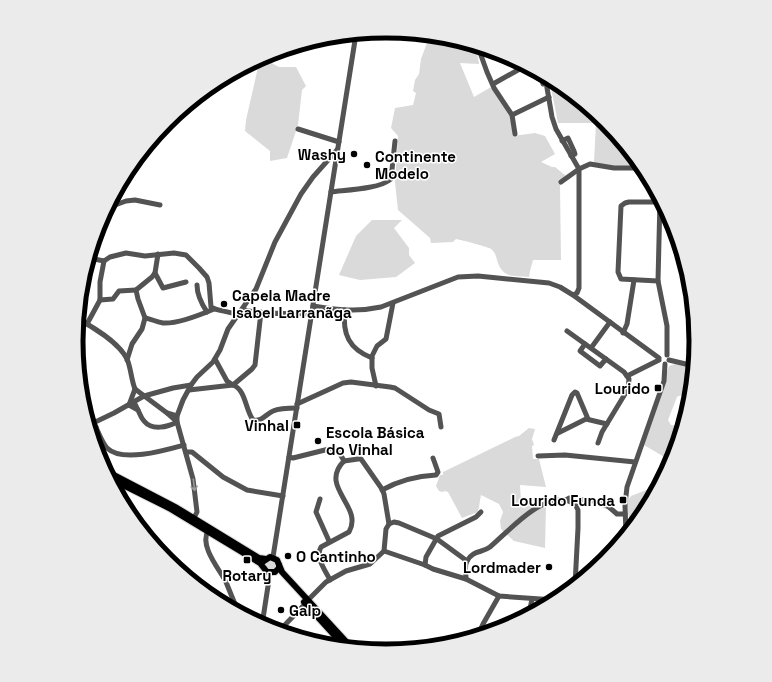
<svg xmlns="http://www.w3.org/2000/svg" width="772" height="682" font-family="'Space Grotesk',sans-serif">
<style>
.green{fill:#dadada}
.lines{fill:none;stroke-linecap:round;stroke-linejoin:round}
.major-casing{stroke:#dbdbdb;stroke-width:8}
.minor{stroke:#535353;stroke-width:5}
.major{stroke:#000;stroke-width:6}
.oneway{stroke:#989898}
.poi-dot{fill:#000;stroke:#fff;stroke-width:1.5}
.labels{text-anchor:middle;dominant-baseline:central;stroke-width:3;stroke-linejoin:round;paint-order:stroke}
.poi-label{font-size:15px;font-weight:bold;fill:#000;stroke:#fff;text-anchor:end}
.rim{fill:none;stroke:#000;stroke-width:5}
</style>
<rect width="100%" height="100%" fill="#fff"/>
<g class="green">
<path d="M430,35l17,2 29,9 3,18 -19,-1 14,34 17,-10 19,30 3,19 22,-3 10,3 10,18 -14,8 11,5h3l11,9 -6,5v5l1,74h-28l-3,11 -1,6c-16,-1 -27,1 -32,-17 -1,-4 -2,-8 -6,-11 -2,-2 -30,-9 -35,-10l-3,3 -22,1 -1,-5 -32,-28 -3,-28 3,-46 -7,-8 4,-20 18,-3 3,-12 -3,-2 2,-11 4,-6 2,-15z"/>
<polygon points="264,59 279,67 296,67 306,86 302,90 298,125 287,158 270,161 270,151 245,131 246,120 259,63"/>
<polygon points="561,85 605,122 642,166 603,166 594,162 596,123 558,123 551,88"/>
<polygon points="372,220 402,220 394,228 409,248 409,255 415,263 396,277 360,280 339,275 356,236"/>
<path d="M675,364l18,3 -3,32c-4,-3 -8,-5 -13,-2l-9,23 3,5 11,1 -10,34 -6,11v-13l-22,-13 25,-79z"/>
<polygon points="529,428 535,429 532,439 534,445 532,446 533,459 539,459 546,487 520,485 521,501 543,507 546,506 545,548 514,541 501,529 500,521 503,512 499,504 481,495 478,512 462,518 448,492 445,491 442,492 439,491 436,486 440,475 443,475 443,472 515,437 519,436"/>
<polygon points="659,485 644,513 630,529 627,502 631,496"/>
<circle cx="271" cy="565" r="5"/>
</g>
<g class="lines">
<g class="major-casing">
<g id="major">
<polyline points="106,471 177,508 259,558 266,559"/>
<polyline points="109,478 169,508 260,563 267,572 275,572 279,568 279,565"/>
<polyline points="264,561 270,557 277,560 282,572 352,648"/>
<polyline points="304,602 345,647"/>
</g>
</g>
<g class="minor">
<polyline points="478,47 487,72 494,88 512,115 515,134"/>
<polyline points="547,77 542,80 543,84 551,79"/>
<polyline points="546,82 552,117 556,129 579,169 579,288 577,293 573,295"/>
<polyline points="493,84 518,70 512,58"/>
<polyline points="512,115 549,97"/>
<polyline points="298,129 339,142"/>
<polyline points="562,141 568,138 574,151 575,154 571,156"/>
<polyline points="561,182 579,169 590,164 614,168 643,168"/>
<path d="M331,192c15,-2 49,-3 60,-13l4,-38"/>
<polyline points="660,200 658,281 667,326 667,355"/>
<polyline points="107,208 126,201 135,200 160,205"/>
<path d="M89,258l15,3 6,-4 16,-4 19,3 29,-3 12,2 13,13 8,9 2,6 2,24c5,4 19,4 26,8"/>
<polyline points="155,273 163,288 186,282"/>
<polyline points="658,281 621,279 618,272 621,206 625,203 629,202 660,202"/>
<path d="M197,285c0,10 4,18 10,27"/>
<polyline points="100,300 113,299 119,291 136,290"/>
<path d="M313,306c24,4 45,6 68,1l77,-30 20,-1 71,7 11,4 13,8 86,63"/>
<path d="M242,309c14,6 53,4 70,5"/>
<path d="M345,310c-3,24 4,39 27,48"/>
<path d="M145,318c6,1 12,4 18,5 15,1 37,-8 51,-14"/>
<path d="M78,319c15,8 41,24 49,40 4,9 4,20 8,30"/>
<polyline points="87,324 100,300 100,282 104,261"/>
<polyline points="567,331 624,372 629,379 628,389 602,432 598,443"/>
<polyline points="623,333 627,324 634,280"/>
<polyline points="585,344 580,351 600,366 606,359"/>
<polyline points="591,348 610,322"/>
<polyline points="215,359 227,381 233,385 252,369 255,365 261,312"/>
<polyline points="127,360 132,344 142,329 145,318 138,299 136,290 152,277 155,273 158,254"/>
<polyline points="669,360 694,366"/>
<polyline points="627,376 659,360"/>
<polyline points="376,386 372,368 372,356 377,346 386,339 393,303"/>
<polyline points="135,389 167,413"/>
<path d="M189,390l44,-5c13,5 12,24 20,35 9,2 13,-6 20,-9 7,-3 16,-3 24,-3"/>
<polyline points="297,404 343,383 351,382 390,387 395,388 429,410 439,414 441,427"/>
<polyline points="129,405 138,410 134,402"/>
<polyline points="129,405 135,389"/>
<path d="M138,410c2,4 3,8 6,11 8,10 24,6 33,1l-10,-9 10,3"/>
<path d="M94,423c3,6 8,20 13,25 15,15 59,2 77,-3"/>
<polyline points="89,425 114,413 144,396 173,388 191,385"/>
<polyline points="558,433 586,419 607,424"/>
<polyline points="92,435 96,427"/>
<polyline points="554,440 572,395 575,392 577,393 588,419"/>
<polyline points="186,452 192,452 223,477 247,490 283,496"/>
<polyline points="538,456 565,455 635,462"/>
<polyline points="289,457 293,458 333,448 338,450 344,461"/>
<polyline points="344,461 358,459 361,459 382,489 384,494 389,524 386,529 384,551"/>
<path d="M382,490c18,-10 34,-14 54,-15l2,-3 -5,-14"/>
<polyline points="320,499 316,512 329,541"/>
<polyline points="194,518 197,512 193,479 177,422 177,416 183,400 191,385 197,377 213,362 220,350 228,329 256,289 275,242 301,194 313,177 337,150"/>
<polyline points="389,524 394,522 399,523 437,539 467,561"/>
<path d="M208,531c-9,15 12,39 18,51 4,10 8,20 12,29"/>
<polyline points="626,535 625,505 627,487 664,381 665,364"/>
<polyline points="273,557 356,34"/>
<polyline points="425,565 426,557 438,536 476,517 481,512"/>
<path d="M466,579c0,-6 -2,-13 1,-18 6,-11 15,-8 23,-14 20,-17 49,-51 76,-47"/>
<path d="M330,580c-5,-10 -15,-23 -9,-33l28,-15c15,-26 -31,-45 -5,-71"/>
<polyline points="575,585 578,528 578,510 575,504 566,500 569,498 594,501 609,507 617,514 625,514"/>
<polyline points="308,600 326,582 346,571 370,564 384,551 425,565 433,569 466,579 499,596 555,600"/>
<polyline points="529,614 532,599"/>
<polyline points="262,625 270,573"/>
<polyline points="279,631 306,603"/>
<polyline points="478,635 483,624 499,596"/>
</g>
<use href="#major" class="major"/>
</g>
<defs><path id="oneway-shaft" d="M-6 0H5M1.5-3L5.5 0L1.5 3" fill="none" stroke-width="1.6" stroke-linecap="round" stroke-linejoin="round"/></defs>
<use class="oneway" href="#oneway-shaft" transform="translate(194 485) rotate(83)"/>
<g class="poi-dot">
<circle cx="354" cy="154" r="4"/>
<circle cx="367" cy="165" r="4"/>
<circle cx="224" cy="304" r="4"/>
<rect x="654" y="384" width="8" height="8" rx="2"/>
<rect x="293" y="421" width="8" height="8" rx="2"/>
<circle cx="318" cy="441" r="4"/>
<rect x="619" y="496" width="8" height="8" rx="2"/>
<circle cx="288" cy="556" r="4"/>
<rect x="243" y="556" width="8" height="8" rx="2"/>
<circle cx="549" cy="567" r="4"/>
<circle cx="281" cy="610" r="4"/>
</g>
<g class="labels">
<g class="poi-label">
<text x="346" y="154">Washy</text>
<text x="375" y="156" text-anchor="start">Continente<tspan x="375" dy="17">Modelo</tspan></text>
<text x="232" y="295" text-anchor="start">Capela Madre<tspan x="232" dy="17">Isabel Larranãga</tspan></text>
<text x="650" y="388">Lourido</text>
<text x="289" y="425">Vinhal</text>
<text x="326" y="432" text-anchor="start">Escola Básica<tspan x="326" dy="17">do Vinhal</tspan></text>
<text x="615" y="500">Lourido Funda</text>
<text x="296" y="556" text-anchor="start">O Cantinho</text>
<text x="541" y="567">Lordmader</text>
<text x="247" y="575" text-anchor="middle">Rotary</text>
<text x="289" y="610" text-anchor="start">Galp</text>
</g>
</g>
<path d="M0 0H772V682H0ZM83 341a303 303 0 1 1 606 0a303 303 0 1 1-606 0Z" fill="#ebebeb" fill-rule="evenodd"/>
<path class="rim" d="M83 341a303 303 0 1 1 606 0a303 303 0 1 1-606 0Z"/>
</svg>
